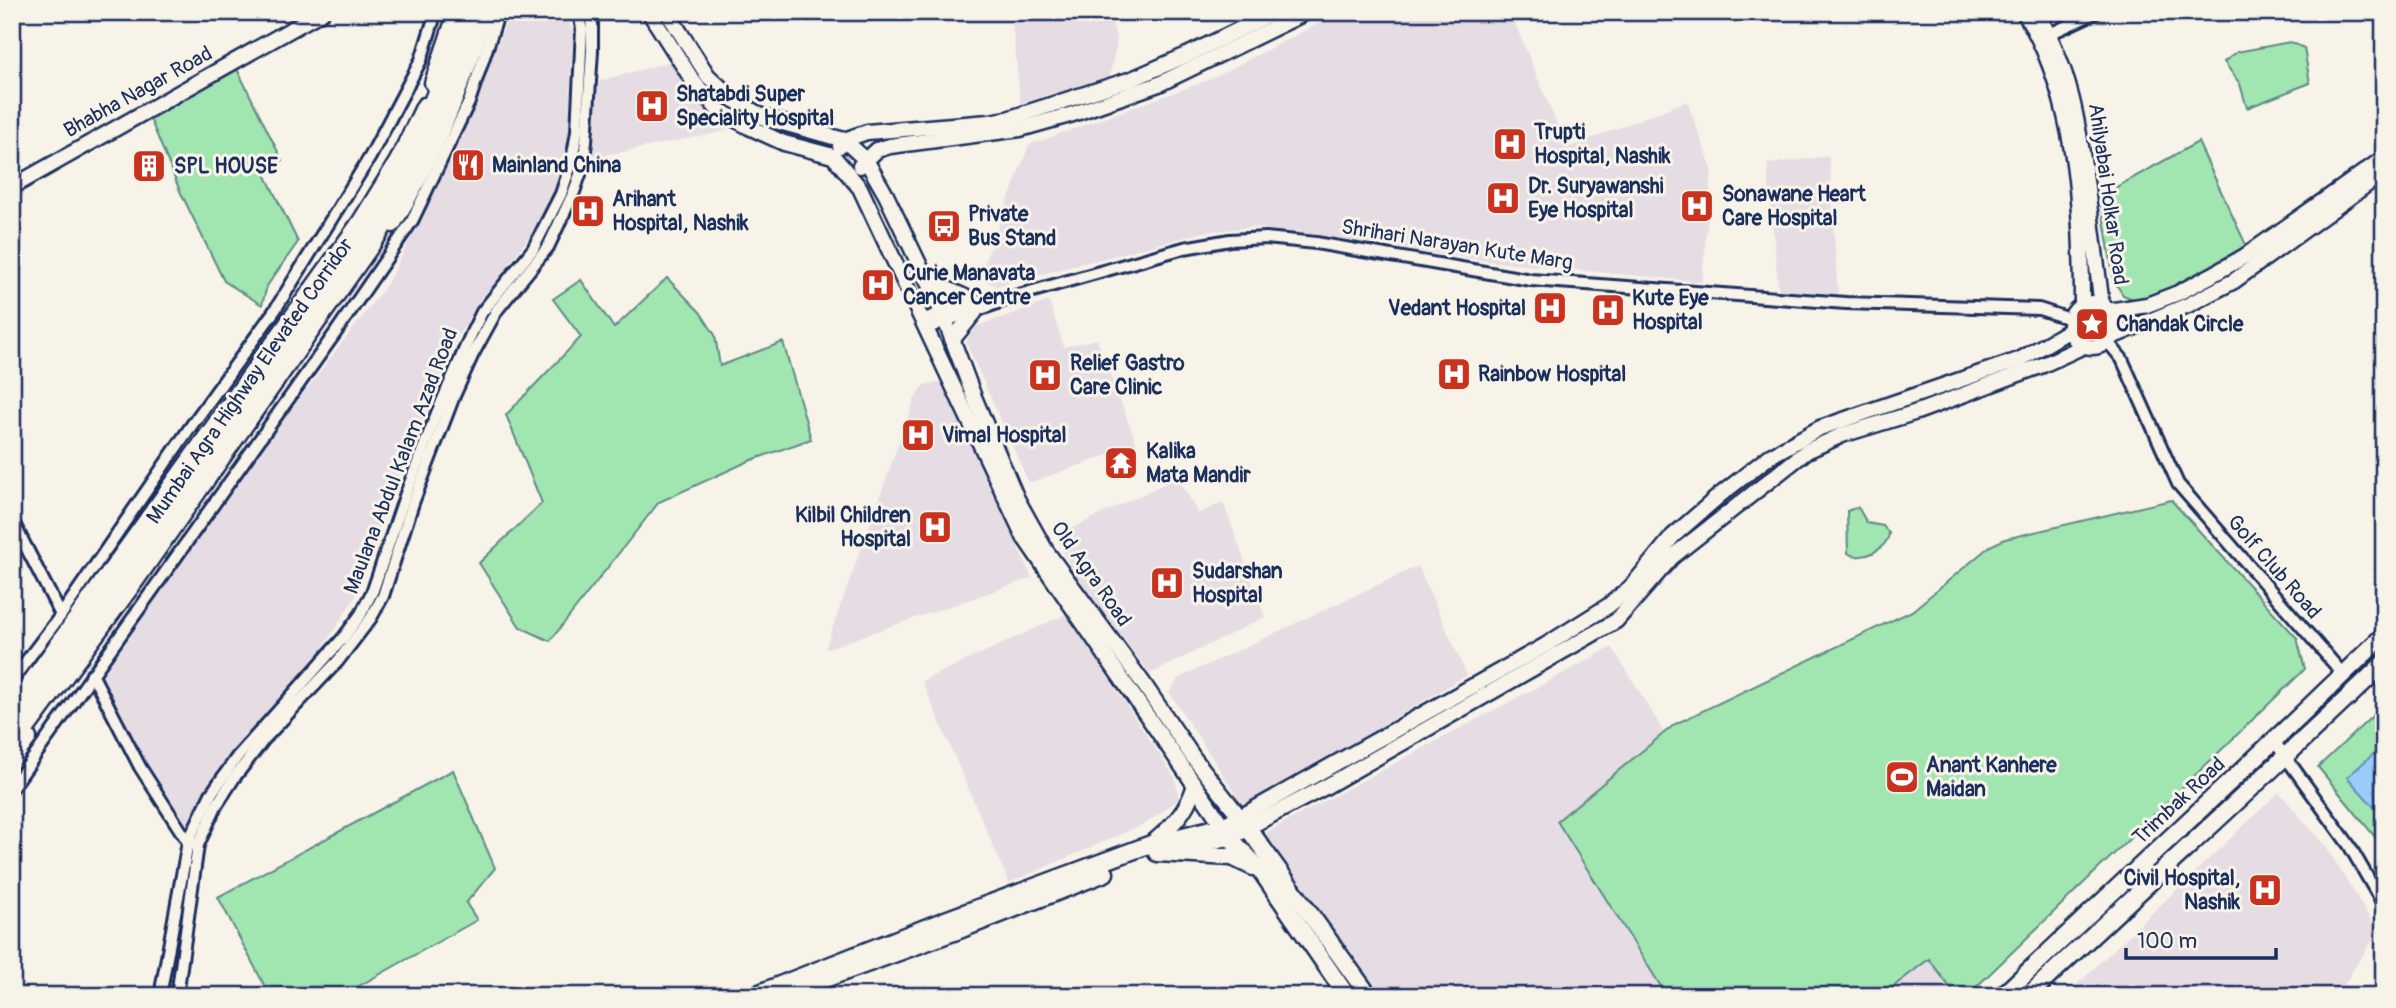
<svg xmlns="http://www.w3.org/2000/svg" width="2396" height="1008" font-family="Pangolin,sans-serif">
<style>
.built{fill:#e6dde4}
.green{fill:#a1e5b0;stroke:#5e8a87;stroke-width:2}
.water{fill:#9bcbf7;stroke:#688dba;stroke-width:2}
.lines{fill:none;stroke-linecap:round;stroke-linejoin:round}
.minor-casing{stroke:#1b2f5e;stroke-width:16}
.major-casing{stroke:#1b2f5e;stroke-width:19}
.highway-casing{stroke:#1b2f5e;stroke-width:21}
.minor{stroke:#f7f3e8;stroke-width:10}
.major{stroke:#f7f3e8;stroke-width:14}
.highway{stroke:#f7f3e8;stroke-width:16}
.labels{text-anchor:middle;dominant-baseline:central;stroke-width:6;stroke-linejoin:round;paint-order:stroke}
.street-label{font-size:21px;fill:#1b2f5e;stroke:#f7f3e8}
.poi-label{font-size:21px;font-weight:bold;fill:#1b2f5e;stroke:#f7f3e8;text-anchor:start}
</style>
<rect width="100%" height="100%" fill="#f7f3e8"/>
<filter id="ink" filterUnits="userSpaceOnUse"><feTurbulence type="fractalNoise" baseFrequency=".0143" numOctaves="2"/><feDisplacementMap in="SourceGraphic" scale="14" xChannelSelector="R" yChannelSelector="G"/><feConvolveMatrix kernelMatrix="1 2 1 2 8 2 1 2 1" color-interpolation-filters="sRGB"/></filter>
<g filter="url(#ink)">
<g class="built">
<polygon points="510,12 550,12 566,16 574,35 571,66 568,152 550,202 530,236 458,335 366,559 359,591 322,649 230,755 181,835 99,674 224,497 387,284 454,154"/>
<polygon points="1011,12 1109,12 1117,41 1109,80 1021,108"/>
<polygon points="1341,12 1510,12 1567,148 1687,101 1712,169 1702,282 1494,262 1252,227 1205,232 996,286 979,277 1029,145 1206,81"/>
<polygon points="673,61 726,131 591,158 599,81"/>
<polygon points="1829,156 1838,296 1779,296 1767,164"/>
<polygon points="1049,301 1064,347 1097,339 1137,445 1029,483 966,343 974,327"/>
<polygon points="943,381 1032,578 825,649 915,398 924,385"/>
<polygon points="1178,477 1198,514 1223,502 1265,617 1150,674 1074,574 1056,536"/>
<polygon points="1418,566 1467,675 1245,808 1169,692 1179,678"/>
<polygon points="1066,614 1175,778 1179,799 1147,823 1009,883 922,681"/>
<polygon points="1612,647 1664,732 1557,821 1667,996 1378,996 1263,834"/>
<polygon points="2279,792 2327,848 2378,931 2337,996 2065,996"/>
<polygon points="1929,959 1956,996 1881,996"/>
</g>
<g class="green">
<polygon points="2290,42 2304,48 2310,83 2247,108 2240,84 2224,62 2237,52"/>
<polygon points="236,67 282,160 263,170 298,242 267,286 262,305 224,281 180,191 149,116"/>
<polygon points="2198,142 2247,247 2160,295 2137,301 2123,295 2114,281 2100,196"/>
<polygon points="667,278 700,312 715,335 720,366 783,342 811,439 749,461 659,502 550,641 520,627 479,563 542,503 506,415 581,337 553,299 581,280 614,328"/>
<polygon points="2171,500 2297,638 2305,669 1967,996 1956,996 1929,959 1881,996 1667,996 1557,821 1675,724 1912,611 1990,546 2005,539"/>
<path d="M1858,507l9,16 16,3 6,7c-1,16 -28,30 -41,20l-1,-42z"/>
<polygon points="2384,705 2384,848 2318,767"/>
<polygon points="453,770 495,868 466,903 477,920 341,996 270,996 218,897"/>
</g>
<polygon class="water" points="2384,745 2384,800 2375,808 2347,777"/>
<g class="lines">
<g class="minor-casing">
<g id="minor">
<polyline points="2043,37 2097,12"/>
<path d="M922,320c25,-11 52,-19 80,-22"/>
<path d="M926,329c28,-13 58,-19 86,-32l172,-49 46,-8 36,-2 50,5 215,37 315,23 193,6 31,10"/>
<polyline points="2107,341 2122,359 2178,484 2343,674"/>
<polyline points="12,520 61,615"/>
<polyline points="92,674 140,767 188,842 194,844"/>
<polyline points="12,680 61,615 189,429 275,310 370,157 421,60 436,12"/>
<polyline points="2274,741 2349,845 2384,906"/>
<polyline points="12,788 336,332 412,221 469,102 499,12"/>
<polyline points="160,996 188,842 211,794 237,757 344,637 361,614 373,590 405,496 437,413 473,330 482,312 533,249 561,194 572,161 577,131 582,29 579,12"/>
<polyline points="177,996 198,845 216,806 234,778 265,738 338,661 371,618 383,596 413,503 454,396 473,354 497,310 548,247 574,192 583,166 586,142 592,51 592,12"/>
</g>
</g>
<g class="major-casing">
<g id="major">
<polyline points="649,12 693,81 718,110 749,127 784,143 833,156 860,188 1024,537 1223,826"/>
<polyline points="667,12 708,76 734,100 765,118 844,140 866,160 886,195 942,312 974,397 1017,499 1046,551 1143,683 1193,757 1240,817 1546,645 1608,606 1631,587 1673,536 1720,495 1770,456 1820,428 2021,359 2070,330"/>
<path d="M2024,12c52,84 58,196 58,293"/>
<path d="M2036,12c34,54 43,114 51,176 5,39 10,79 15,118"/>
<polyline points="432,83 456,12"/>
<polyline points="840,146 844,140 867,132 989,122 1007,119 1132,79 1187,55 1275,12"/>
<polyline points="860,166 877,150 890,146 1020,129 1073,114 1159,84 1307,12"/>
<polyline points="12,187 322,12"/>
<path d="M393,225c41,-67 69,-138 94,-213"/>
<polyline points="927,280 976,302"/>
<circle cx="2092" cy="325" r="22"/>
<polyline points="2108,311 2147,305 2178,293 2212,275 2245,256 2384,158"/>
<polyline points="2109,338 2188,305 2234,281 2384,172"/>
<polyline points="953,339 975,312"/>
<polyline points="12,707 360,221 397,161 424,105"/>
<polyline points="12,761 29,738"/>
<polyline points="1247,828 1325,787 1616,621 1672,557 1807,451 1842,435 1917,412 2043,365 2084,346"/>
<path d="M1151,844c20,-17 35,-31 43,-56"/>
</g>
</g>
<g class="highway-casing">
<g id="highway">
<polyline points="12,726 218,441 388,194 419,135 458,36 464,12"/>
<path d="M12,748l123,-167 244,-347c44,-72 74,-142 99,-222"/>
<polyline points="1224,829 1229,837 1261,871 1347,996"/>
<polyline points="1176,848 1229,837 1247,828"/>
<polyline points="1157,853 1232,857 1253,867"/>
<polyline points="789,992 954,932 1105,873"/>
<polyline points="752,996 948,919 1151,844 1223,826 1240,817 1369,996"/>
<polyline points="2002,996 2285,730 2384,635"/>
<path d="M2028,996c118,-112 239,-220 356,-333"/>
</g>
</g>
<use href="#minor" class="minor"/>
<use href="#major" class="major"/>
<use href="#highway" class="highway"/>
</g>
</g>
<defs>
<g id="hospital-square" transform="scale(1.75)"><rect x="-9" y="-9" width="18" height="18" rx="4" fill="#c8321e" stroke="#f7f3e8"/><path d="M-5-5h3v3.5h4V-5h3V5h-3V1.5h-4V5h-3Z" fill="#fff"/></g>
<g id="restaurant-square" transform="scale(1.75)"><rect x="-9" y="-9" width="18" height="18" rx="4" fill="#c8321e" stroke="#f7f3e8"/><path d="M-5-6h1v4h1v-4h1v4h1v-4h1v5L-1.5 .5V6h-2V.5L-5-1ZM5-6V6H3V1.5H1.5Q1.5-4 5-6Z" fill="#fff"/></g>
<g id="building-square" transform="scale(1.75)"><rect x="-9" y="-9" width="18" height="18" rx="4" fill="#c8321e" stroke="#f7f3e8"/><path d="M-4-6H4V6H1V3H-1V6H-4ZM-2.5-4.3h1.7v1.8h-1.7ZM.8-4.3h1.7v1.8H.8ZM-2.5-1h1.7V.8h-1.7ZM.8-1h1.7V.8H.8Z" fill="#fff"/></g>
<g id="bus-square" transform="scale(1.75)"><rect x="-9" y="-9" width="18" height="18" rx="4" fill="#c8321e" stroke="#f7f3e8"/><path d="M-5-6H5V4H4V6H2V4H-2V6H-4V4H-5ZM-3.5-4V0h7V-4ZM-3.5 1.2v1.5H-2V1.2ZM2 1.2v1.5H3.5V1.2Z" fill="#fff"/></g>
<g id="sight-square" transform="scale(1.75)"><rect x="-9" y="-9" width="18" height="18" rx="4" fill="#c8321e" stroke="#f7f3e8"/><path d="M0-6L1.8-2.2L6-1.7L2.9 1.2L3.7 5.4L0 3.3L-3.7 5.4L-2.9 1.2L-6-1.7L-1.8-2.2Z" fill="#fff"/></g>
<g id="temple-square" transform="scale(1.75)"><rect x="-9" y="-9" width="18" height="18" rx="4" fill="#c8321e" stroke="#f7f3e8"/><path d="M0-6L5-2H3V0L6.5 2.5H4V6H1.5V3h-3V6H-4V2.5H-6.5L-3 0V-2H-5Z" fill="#fff"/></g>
<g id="stadium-square" transform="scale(1.75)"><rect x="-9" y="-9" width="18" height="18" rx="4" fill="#c8321e" stroke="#f7f3e8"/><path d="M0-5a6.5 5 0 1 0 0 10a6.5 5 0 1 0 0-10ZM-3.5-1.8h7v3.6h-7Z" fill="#fff"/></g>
</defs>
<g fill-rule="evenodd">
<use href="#hospital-square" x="652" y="106"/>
<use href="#hospital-square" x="1510" y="144"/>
<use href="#restaurant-square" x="468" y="165"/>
<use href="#building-square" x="149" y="166"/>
<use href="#hospital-square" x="1503" y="198"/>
<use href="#hospital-square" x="1697" y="206"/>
<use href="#hospital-square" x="588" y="211"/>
<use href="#bus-square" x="944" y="226"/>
<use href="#hospital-square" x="878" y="285"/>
<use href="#hospital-square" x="1550" y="308"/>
<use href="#hospital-square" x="1608" y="310"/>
<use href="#sight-square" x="2092" y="324"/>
<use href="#hospital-square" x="1454" y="374"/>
<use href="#hospital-square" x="1045" y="375"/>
<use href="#hospital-square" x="918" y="435"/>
<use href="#temple-square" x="1121" y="463"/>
<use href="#hospital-square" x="935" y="527"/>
<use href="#hospital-square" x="1167" y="583"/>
<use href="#stadium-square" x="1902" y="777"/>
<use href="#hospital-square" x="2265" y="890"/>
</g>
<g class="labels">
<g class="street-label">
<text transform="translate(138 92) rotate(-29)">Bhabha Nagar Road</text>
<text transform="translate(2108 194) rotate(82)">Ahilyabai Holkar Road</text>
<text transform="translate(1457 245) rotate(9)">Shrihari Narayan Kute Marg</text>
<text transform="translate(250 381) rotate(-55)">Mumbai Agra Highway Elevated Corridor</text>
<text transform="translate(401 461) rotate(-69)">Maulana Abdul Kalam Azad Road</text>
<text transform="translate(2274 567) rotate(49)">Golf Club Road</text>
<text transform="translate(1091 574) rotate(55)">Old Agra Road</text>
<text transform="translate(2179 801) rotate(-43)">Trimbak Road</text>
</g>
<g class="poi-label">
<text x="676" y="94">Shatabdi Super<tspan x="676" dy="24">Speciality Hospital</tspan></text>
<text x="1534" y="132">Trupti<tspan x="1534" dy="24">Hospital, Nashik</tspan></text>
<text x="492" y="165">Mainland China</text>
<text x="174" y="166">SPL HOUSE</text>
<text x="1528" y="186">Dr. Suryawanshi<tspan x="1528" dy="24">Eye Hospital</tspan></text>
<text x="1722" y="194">Sonawane Heart<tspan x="1722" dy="24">Care Hospital</tspan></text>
<text x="612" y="199">Arihant<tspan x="612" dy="24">Hospital, Nashik</tspan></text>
<text x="968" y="214">Private<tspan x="968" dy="24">Bus Stand</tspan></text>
<text x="903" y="273">Curie Manavata<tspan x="903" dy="24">Cancer Centre</tspan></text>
<text x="1632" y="298">Kute Eye<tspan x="1632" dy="24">Hospital</tspan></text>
<text x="1526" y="308" text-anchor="end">Vedant Hospital</text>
<text x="2116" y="324">Chandak Circle</text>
<text x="1070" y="363">Relief Gastro<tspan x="1070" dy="24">Care Clinic</tspan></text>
<text x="1478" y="374">Rainbow Hospital</text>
<text x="942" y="435">Vimal Hospital</text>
<text x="1146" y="451">Kalika<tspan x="1146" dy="24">Mata Mandir</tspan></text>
<text x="911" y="515" text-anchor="end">Kilbil Children<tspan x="911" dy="24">Hospital</tspan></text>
<text x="1192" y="571">Sudarshan<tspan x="1192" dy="24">Hospital</tspan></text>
<text x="1926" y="765">Anant Kanhere<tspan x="1926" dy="24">Maidan</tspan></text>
<text x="2240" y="878" text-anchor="end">Civil Hospital,<tspan x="2240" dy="24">Nashik</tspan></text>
</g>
</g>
<rect width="2396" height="1008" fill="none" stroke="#f7f3e8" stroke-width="42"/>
<rect x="21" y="21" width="2354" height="966" fill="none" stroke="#1b2f5e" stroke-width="2.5" filter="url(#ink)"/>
<path d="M2126 948v10h150v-10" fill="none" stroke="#1b2f5e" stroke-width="3.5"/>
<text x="2137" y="948" font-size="21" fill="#1b2f5e" stroke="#f7f3e8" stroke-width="5" paint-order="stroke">100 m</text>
</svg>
